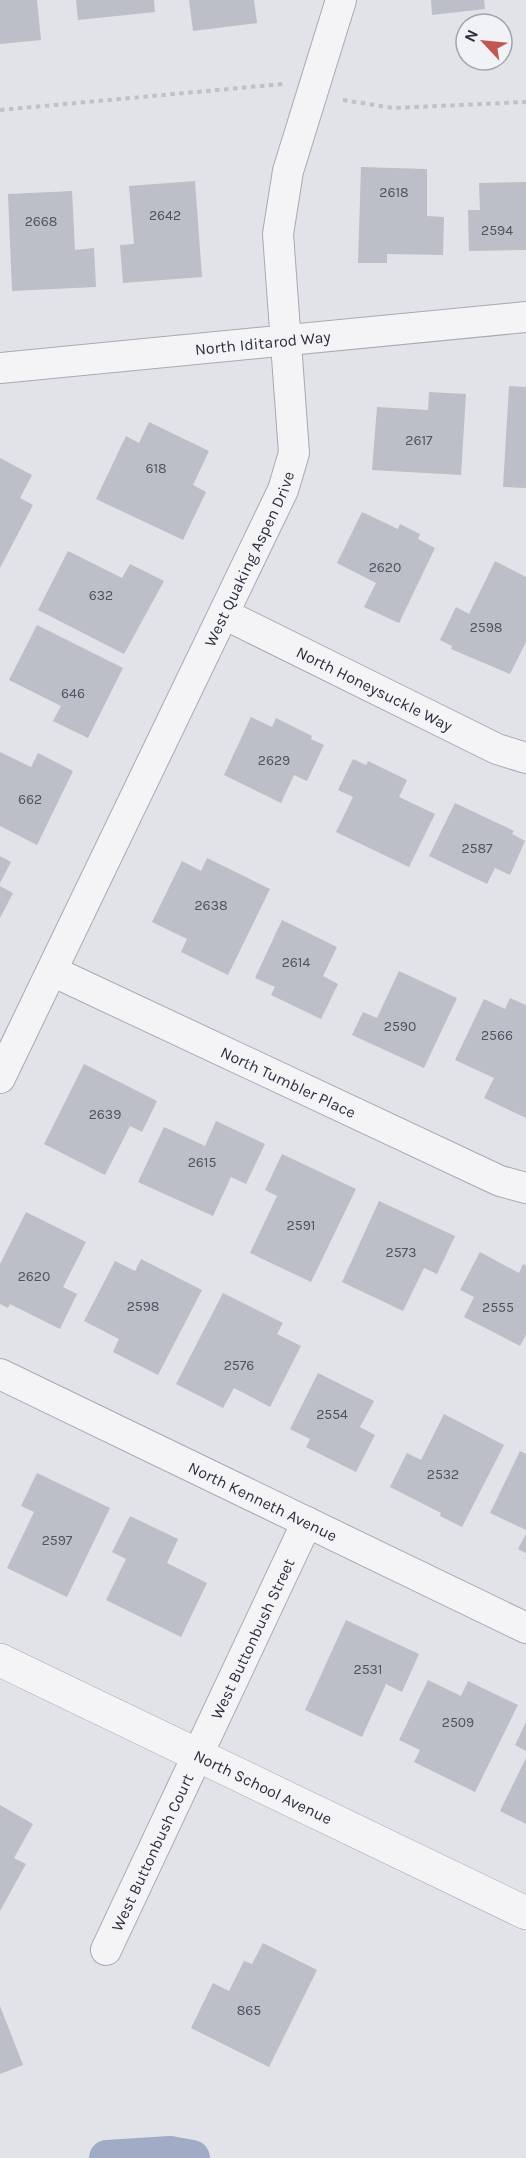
<svg xmlns="http://www.w3.org/2000/svg" width="526" height="2158" font-family="Karla,sans-serif">
<style>
.lines{fill:none;stroke-linecap:round;stroke-linejoin:round}
.canal{stroke:#a0abc5;stroke-width:36}
.building{fill:#bcbec8}
.minor-casing{stroke:#a7a9b3;stroke-width:32}
.tertiary-casing{stroke:#a7a9b3;stroke-width:34}
.path{stroke:#c0c1c7;stroke-width:4;stroke-dasharray:4.5 4.5;stroke-linecap:butt}
.minor{stroke:#f4f4f7;stroke-width:30}
.tertiary{stroke:#f4f4f7;stroke-width:33}
.labels{text-anchor:middle;dominant-baseline:central;stroke-width:6;stroke-linejoin:round;paint-order:stroke}
.number-label{font-size:14px;fill:#4f5361}
.street-label{font-size:16px;fill:#2b2f3f;stroke:#f1f2f6}
</style>
<rect width="100%" height="100%" fill="#e2e3e9"/>
<g class="lines">
<polyline class="canal" points="107,2158 170,2154 192,2158"/>
</g>
<g class="building">
<polygon points="0,0 37,0 41,40 0,44"/>
<polygon points="76,0 154,0 155,12 78,20"/>
<polygon points="189,0 254,0 257,23 193,31"/>
<polygon points="431,0 484,0 485,9 432,15"/>
<polygon points="361,167 427,169 427,216 444,217 443,255 387,254 387,263 358,263"/>
<polygon points="195,181 202,277 123,283 120,245 134,244 129,186"/>
<polygon points="526,182 526,250 469,251 468,210 480,210 479,183"/>
<polygon points="72,191 75,250 94,248 96,287 12,291 8,194"/>
<polygon points="509,386 526,387 526,488 503,487"/>
<polygon points="429,392 466,394 461,475 372,470 377,407 428,410"/>
<polygon points="149,422 209,451 193,485 206,492 183,540 96,499 126,436 139,443"/>
<polygon points="0,458 32,475 20,498 33,505 0,568"/>
<polygon points="362,512 398,529 400,524 420,534 418,539 435,548 399,623 364,607 376,583 337,563"/>
<polygon points="68,551 122,578 130,564 164,581 124,654 38,610"/>
<polygon points="495,561 526,577 526,642 510,674 451,649 452,646 440,640 456,607 469,614"/>
<polygon points="37,625 123,668 88,738 53,721 61,706 9,680"/>
<polygon points="251,717 272,727 276,718 312,736 311,739 324,745 307,781 294,775 281,803 224,775"/>
<polygon points="0,752 31,767 38,753 73,771 37,845 0,826"/>
<polygon points="353,759 366,765 368,761 407,780 399,797 435,814 409,867 336,832 353,797 338,790"/>
<polygon points="455,803 514,831 512,834 525,841 510,875 495,868 487,884 429,856"/>
<polygon points="0,856 11,862 0,883"/>
<polygon points="207,858 270,889 228,975 181,952 187,939 152,922 182,861 201,871"/>
<polygon points="0,886 13,893 0,918"/>
<polygon points="282,920 337,947 323,976 338,984 321,1019 271,995 275,987 255,978"/>
<polygon points="399,971 457,998 424,1068 352,1035 363,1012 377,1018"/>
<polygon points="510,998 526,1005 526,1118 484,1098 494,1078 455,1060 484,999 505,1009"/>
<polygon points="84,1064 157,1101 142,1132 130,1126 105,1175 44,1144"/>
<polygon points="216,1121 265,1144 246,1184 231,1177 213,1216 138,1182 164,1127 205,1146"/>
<polygon points="282,1154 356,1189 311,1282 250,1253 277,1196 265,1190"/>
<polygon points="379,1201 455,1236 437,1274 424,1268 403,1311 342,1282"/>
<polygon points="26,1212 86,1242 63,1287 77,1294 60,1329 10,1304 8,1308 0,1304 0,1264"/>
<polygon points="480,1252 519,1273 523,1264 526,1266 526,1335 520,1346 464,1317 474,1297 460,1290"/>
<polygon points="141,1259 202,1290 158,1375 113,1352 119,1339 84,1321 115,1261 135,1271"/>
<polygon points="223,1293 283,1323 277,1334 301,1346 270,1407 234,1388 223,1408 176,1384"/>
<polygon points="318,1373 374,1401 360,1427 375,1435 356,1472 306,1447 310,1439 290,1429"/>
<polygon points="444,1414 504,1445 462,1527 440,1516 441,1513 390,1487 407,1453 421,1460"/>
<polygon points="520,1451 526,1454 526,1530 490,1513"/>
<polygon points="37,1473 110,1508 67,1597 7,1568 34,1512 21,1506"/>
<polygon points="130,1516 178,1539 167,1563 207,1583 181,1637 106,1600 126,1559 112,1552"/>
<polygon points="526,1534 526,1553 518,1549"/>
<polygon points="346,1620 419,1654 402,1692 386,1684 362,1737 305,1710"/>
<polygon points="428,1680 461,1696 468,1681 518,1705 475,1792 414,1762 420,1750 399,1740"/>
<polygon points="526,1722 526,1751 515,1745"/>
<polygon points="526,1758 526,1824 500,1811"/>
<polygon points="0,1805 33,1824 14,1858 26,1864 0,1911"/>
<polygon points="263,1943 317,1970 269,2067 191,2028 213,1983 229,1991 244,1961 252,1964"/>
<polygon points="0,2006 23,2065 0,2074"/>
</g>
<g class="lines">
<g class="minor-casing">
<g id="minor">
<path id="s1" d="M0,368l526,-51"/>
<path id="s2" d="M224,614l273,135 29,9"/>
<path id="s3" d="M52,971l448,210 26,7"/>
<path id="s4" d="M0,1078l283,-588 11,-37 -16,-219 10,-63 53,-171"/>
<path id="s5" d="M0,1374l526,254"/>
<path id="s6" d="M106,1950l201,-428"/>
</g>
</g>
<g class="tertiary-casing">
<g id="tertiary">
<path id="s7" d="M0,1660l526,253"/>
</g>
</g>
<g class="path">
<polyline points="343,100 393,108 526,102"/>
<polyline points="0,110 283,84"/>
</g>
<use href="#minor" class="minor"/>
<use href="#tertiary" class="tertiary"/>
</g>
<g class="labels">
<g class="number-label">
<text x="394" y="192">2618</text>
<text x="165" y="215">2642</text>
<text x="41" y="221">2668</text>
<text x="497" y="230">2594</text>
<text x="419" y="440">2617</text>
<text x="156" y="468">618</text>
<text x="385" y="567">2620</text>
<text x="101" y="595">632</text>
<text x="486" y="627">2598</text>
<text x="73" y="693">646</text>
<text x="274" y="760">2629</text>
<text x="30" y="799">662</text>
<text x="477" y="848">2587</text>
<text x="211" y="905">2638</text>
<text x="296" y="962">2614</text>
<text x="400" y="1026">2590</text>
<text x="497" y="1035">2566</text>
<text x="105" y="1114">2639</text>
<text x="202" y="1162">2615</text>
<text x="301" y="1225">2591</text>
<text x="401" y="1252">2573</text>
<text x="34" y="1276">2620</text>
<text x="143" y="1306">2598</text>
<text x="498" y="1307">2555</text>
<text x="239" y="1365">2576</text>
<text x="332" y="1414">2554</text>
<text x="443" y="1474">2532</text>
<text x="57" y="1540">2597</text>
<text x="368" y="1669">2531</text>
<text x="458" y="1722">2509</text>
<text x="249" y="2010">865</text>
</g>
<g class="street-label">
<text stroke="none"><textPath href="#s1" startOffset="264">North Iditarod Way</textPath></text>
<text stroke="none"><textPath href="#s4" startOffset="576">West Quaking Aspen Drive</textPath></text>
<text stroke="none"><textPath href="#s2" startOffset="168">North Honeysuckle Way</textPath></text>
<text stroke="none"><textPath href="#s3" startOffset="261">North Tumbler Place</textPath></text>
<text stroke="none"><textPath href="#s5" startOffset="292">North Kenneth Avenue</textPath></text>
<text stroke="none"><textPath href="#s6" startOffset="344">West Buttonbush Street</textPath></text>
<text stroke="none"><textPath href="#s7" startOffset="292">North School Avenue</textPath></text>
<text stroke="none"><textPath href="#s6" startOffset="108">West Buttonbush Court</textPath></text>
</g>
</g>
<g transform="translate(484 42) rotate(296)"><circle r="28" fill="#f1f2f6" stroke="#a2a4ad" stroke-width="1.5"/>
<path d="M0-4.5L10 22L0 15L-10 22Z" fill="#c25652"/>
<text y="-9" font-size="16" font-weight="bold" text-anchor="middle" fill="#2b2f3f">N</text>
</g>
</svg>
